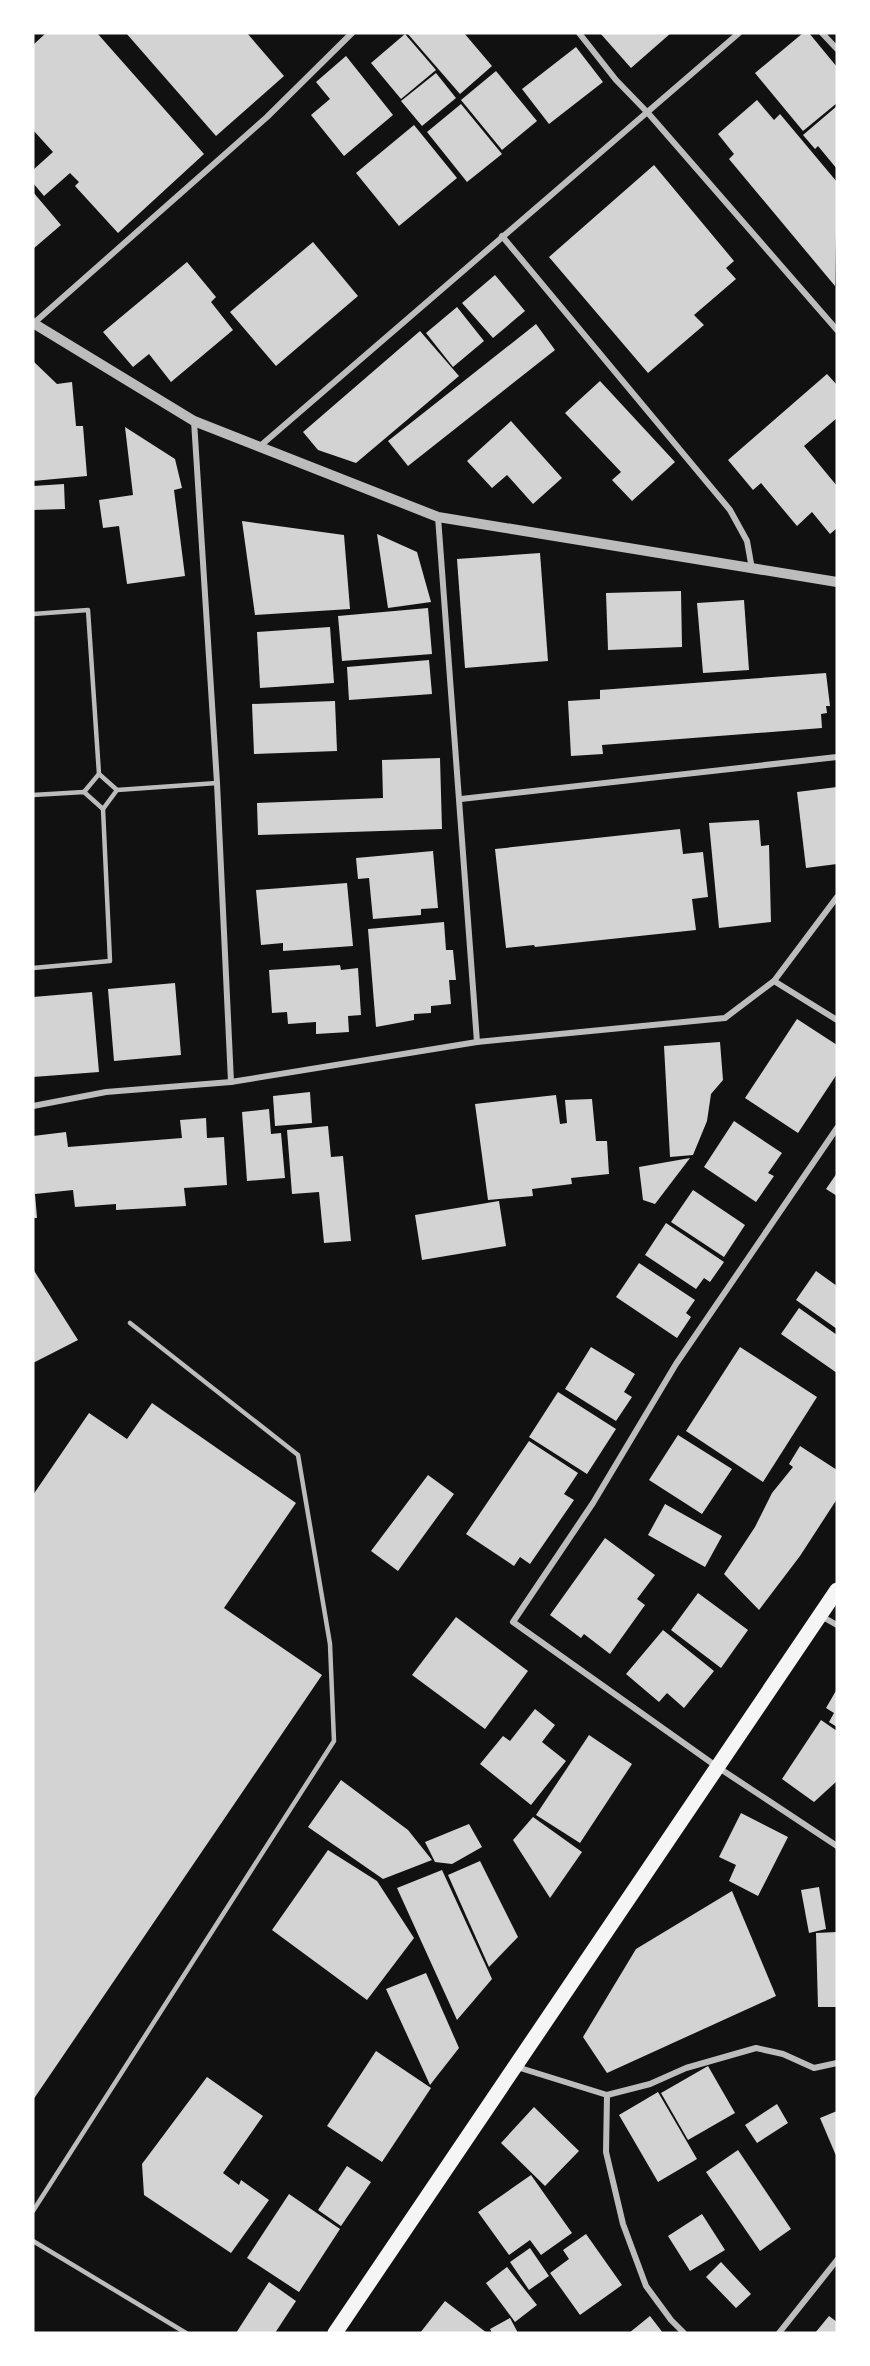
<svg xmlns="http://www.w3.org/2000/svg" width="870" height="2366" font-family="Inter,sans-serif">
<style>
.building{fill:#d3d3d3}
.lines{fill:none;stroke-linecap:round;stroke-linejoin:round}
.service{stroke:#bcbcbc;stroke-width:4.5}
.minor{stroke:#bcbcbc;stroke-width:6}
.tertiary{stroke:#bcbcbc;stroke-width:10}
.primary{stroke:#f5f5f5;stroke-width:15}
</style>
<rect width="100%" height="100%" fill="#111"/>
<g class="building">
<polygon points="46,33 97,33 204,154 118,233 75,186 79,182 70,173 44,196 33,183 33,170 53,152 33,130 33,45"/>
<polygon points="126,33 247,33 284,76 216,136"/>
<polygon points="407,33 464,33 492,66 460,94"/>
<polygon points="600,33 671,33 631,68"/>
<polygon points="803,33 809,33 837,67 837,103 803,131 755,73"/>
<polygon points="405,34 436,70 401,99 371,63"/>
<polygon points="576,47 603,82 549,124 522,89"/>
<polygon points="346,56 393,115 344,156 311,115 330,99 316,82"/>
<polygon points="496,71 537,121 502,150 461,100"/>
<polygon points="436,73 456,98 422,126 401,101"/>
<polygon points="757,100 774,120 780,114 837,182 835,286 729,159 734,154 718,134"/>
<polygon points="461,104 502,154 467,182 427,132"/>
<polygon points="837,106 837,169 818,146 815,149 803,135"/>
<polygon points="414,125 457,178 399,226 356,173"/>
<polygon points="654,165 734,261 726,268 736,279 694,315 704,325 648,373 549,257"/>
<polygon points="33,192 61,225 33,249"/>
<polygon points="313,242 358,296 276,366 230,312"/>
<polygon points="187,262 216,297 211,302 233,330 171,382 149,354 133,367 103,332"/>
<polygon points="495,275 525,311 493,338 462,303"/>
<polygon points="457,307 484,341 453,367 426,333"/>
<polygon points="536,324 555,350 408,466 388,441"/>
<polygon points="420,331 459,376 356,463 318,450 303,432"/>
<polygon points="33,361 57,384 72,382 76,426 83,426 87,476 33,481"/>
<polygon points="827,374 837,385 837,418 804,446 837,486 837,528 830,534 812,512 797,526 761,483 753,490 728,460"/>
<polygon points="600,381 675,462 632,501 612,480 621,472 565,413"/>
<polygon points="511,421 562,478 533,504 507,475 492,488 467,461"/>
<polygon points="125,427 175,459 182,488 174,490 185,576 127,584 119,526 103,528 99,500 133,495"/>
<polygon points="64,484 65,509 33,510 33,486"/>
<polygon points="242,521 344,535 350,609 255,615"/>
<polygon points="377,534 417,552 431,602 388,608"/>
<polygon points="540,553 548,661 465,668 457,559"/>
<polygon points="681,591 682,647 608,650 606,593"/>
<polygon points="744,600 749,670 703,673 697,603"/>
<polygon points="428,608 432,654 342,661 338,616"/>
<polygon points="330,627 334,683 260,688 257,632"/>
<polygon points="429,660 432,694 349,700 347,667"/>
<polygon points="826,673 830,706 826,706 827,713 821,714 822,728 602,745 603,754 571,756 568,701 600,699 600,690"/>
<polygon points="335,701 337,751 254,754 252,704"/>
<polygon points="440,758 442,829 258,835 257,803 383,798 382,760"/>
<polygon points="837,787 837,864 806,868 797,792"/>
<polygon points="759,820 761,846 769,845 771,922 719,928 709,823"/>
<polygon points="680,829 683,854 703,852 708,897 692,899 696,930 535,947 534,945 506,948 495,849"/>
<polygon points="433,851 438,908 421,909 421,915 373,919 369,878 358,879 356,858"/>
<polygon points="347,883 353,946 283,951 283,943 261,945 256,890"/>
<polygon points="444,922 446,950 453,950 456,980 449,980 451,1004 431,1006 431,1013 414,1014 414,1020 376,1027 368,929"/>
<polygon points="340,965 341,970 358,968 361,1015 348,1016 349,1032 316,1034 316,1022 288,1024 287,1012 272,1013 269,970"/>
<polygon points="175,983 181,1055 114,1061 108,989"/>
<polygon points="92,992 99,1072 33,1077 33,997"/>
<polygon points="797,1019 837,1045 837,1074 798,1133 745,1098"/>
<polygon points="720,1042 723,1080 711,1094 707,1121 693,1155 670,1157 664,1046"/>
<polygon points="310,1092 312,1123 275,1126 273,1096"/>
<polygon points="556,1095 560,1124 567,1123 565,1100 592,1099 596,1141 607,1141 609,1174 571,1178 572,1184 532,1189 533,1196 488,1200 475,1104"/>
<polygon points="269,1109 271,1134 281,1133 285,1178 247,1181 242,1112"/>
<polygon points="206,1118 207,1138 224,1137 227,1185 184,1188 186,1206 116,1210 116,1204 75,1207 73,1190 35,1194 37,1218 33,1218 33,1136 66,1132 68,1147 182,1138 180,1120"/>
<polygon points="734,1121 782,1153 768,1173 774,1176 756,1202 704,1167"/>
<polygon points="328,1126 331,1157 343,1156 351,1241 324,1243 319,1192 292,1194 287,1130"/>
<polygon points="690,1158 655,1204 643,1200 639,1167"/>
<polygon points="837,1173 837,1196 826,1189"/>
<polygon points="693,1190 745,1225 724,1257 671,1222"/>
<polygon points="499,1201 506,1246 422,1260 415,1215"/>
<polygon points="666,1223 724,1262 710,1282 704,1278 696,1289 645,1255"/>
<polygon points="639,1263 695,1300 686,1313 691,1317 677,1338 616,1297"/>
<polygon points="33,1269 78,1340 33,1363"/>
<polygon points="816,1271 837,1286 837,1329 796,1300"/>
<polygon points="799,1308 837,1335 837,1373 781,1334"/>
<polygon points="591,1347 635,1374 624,1392 632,1397 616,1421 565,1389"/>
<polygon points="740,1347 817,1397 763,1482 686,1431"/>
<polygon points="558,1392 616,1429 587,1474 529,1437"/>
<polygon points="152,1403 296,1503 224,1608 322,1675 33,2100 33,1495 89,1413 127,1439"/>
<polygon points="678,1435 732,1469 702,1514 649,1480"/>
<polygon points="529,1441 578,1473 564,1494 574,1500 530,1564 520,1557 514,1566 466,1534"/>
<polygon points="800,1446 837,1470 837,1499 800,1556 759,1610 724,1574 755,1527 772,1493 793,1467 789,1464"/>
<polygon points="428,1475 454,1494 398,1571 371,1551"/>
<polygon points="665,1504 722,1536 705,1567 648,1535"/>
<polygon points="605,1538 655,1575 637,1599 645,1605 610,1654 584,1634 581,1638 550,1615"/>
<polygon points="698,1593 748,1630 721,1668 671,1630"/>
<polygon points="456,1617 528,1671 485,1729 412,1675"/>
<polygon points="663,1630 714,1671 684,1708 667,1693 659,1702 626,1674"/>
<polygon points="837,1689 837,1727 829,1722 834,1713 826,1708"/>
<polygon points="535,1709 555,1725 542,1742 566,1761 531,1805 480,1764 503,1736 510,1741"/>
<polygon points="821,1720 837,1731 837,1781 814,1802 782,1779"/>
<polygon points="589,1735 632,1764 580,1843 536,1815"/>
<polygon points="341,1780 408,1830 432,1860 383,1879 308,1827"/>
<polygon points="741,1813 788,1837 758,1896 729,1881 736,1865 719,1857"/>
<polygon points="533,1817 582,1852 550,1898 513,1840"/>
<polygon points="469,1824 482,1847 452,1864 435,1862 425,1842"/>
<polygon points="328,1850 377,1881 414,1938 367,2000 272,1930"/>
<polygon points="480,1861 518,1937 489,1967 448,1875"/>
<polygon points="442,1870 492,1979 457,2020 397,1888"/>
<polygon points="819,1887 826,1929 809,1933 801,1890"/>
<polygon points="732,1891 776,1996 607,2073 583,2037 636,1949"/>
<polygon points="837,1932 837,2007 818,2007 816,1933"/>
<polygon points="426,1973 459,2048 430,2085 386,1989"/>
<polygon points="376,2051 431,2088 382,2162 327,2126"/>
<polygon points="708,2066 735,2113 688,2140 661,2093"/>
<polygon points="207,2077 263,2116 223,2173 239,2185 241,2180 269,2200 231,2253 144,2195 142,2164"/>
<polygon points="658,2092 697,2159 658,2182 619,2115"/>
<polygon points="777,2104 788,2123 757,2143 745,2125"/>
<polygon points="534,2107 579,2151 545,2186 501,2143"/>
<polygon points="837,2111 837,2158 820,2118"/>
<polygon points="738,2150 791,2229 760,2251 706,2172"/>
<polygon points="347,2166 371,2182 341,2226 318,2210"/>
<polygon points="531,2175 572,2233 541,2255 530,2240 509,2255 478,2212"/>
<polygon points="289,2194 340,2229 299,2292 247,2258"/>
<polygon points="702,2214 725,2250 690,2271 668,2236"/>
<polygon points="586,2234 622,2285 580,2315 550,2273 569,2259 563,2250"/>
<polygon points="530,2248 549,2276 529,2290 510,2262"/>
<polygon points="721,2262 751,2294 736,2308 706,2277"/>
<polygon points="507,2267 537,2305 515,2322 486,2283"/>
<polygon points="269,2282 296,2301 275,2333 236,2333"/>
<polygon points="445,2301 487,2333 420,2333"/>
<polygon points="650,2316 663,2333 629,2333"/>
<polygon points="829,2316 837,2322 837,2333 815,2333"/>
<polygon points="510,2318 518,2333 492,2333 490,2329"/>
</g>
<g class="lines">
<g class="service">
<polyline points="33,614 88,610 99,774 117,790 217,783"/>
<polyline points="84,792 99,774"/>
<polyline points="33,795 84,792 103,809 110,961 33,968"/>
<polyline points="103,809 117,790"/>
<polyline points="33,2211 334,1741 330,1644 298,1455 130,1323"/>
<polyline points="33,2241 186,2333"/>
</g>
<g class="minor">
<polyline points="579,33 616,80 648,113 837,330"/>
<polyline points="822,33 837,49"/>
<polyline points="502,236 730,510 747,541 752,569"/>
<polyline points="34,323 267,117 352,33"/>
<polyline points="194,421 217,783 231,1082"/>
<polyline points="259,447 739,33"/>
<polyline points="438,517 477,1042"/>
<polyline points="461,799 837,757"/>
<polyline points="774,981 837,897"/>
<polyline points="33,1106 106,1092 231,1082 477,1042 725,1018 774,981 837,1020"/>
<polyline points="837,1128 676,1364 593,1503 513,1622 716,1766 837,1846"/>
<polyline points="821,1616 837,1625"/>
<polyline points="517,2067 607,2095 650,2084 686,2068 756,2048 783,2054 814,2068 837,2063"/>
<polyline points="607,2095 606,2152 623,2224 646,2286 671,2320 684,2333"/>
<polyline points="779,2333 837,2260"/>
</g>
<polyline class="tertiary" points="33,323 194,421 438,517 837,582"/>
<polyline class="primary" points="335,2333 837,1590"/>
</g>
<rect width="870" height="2366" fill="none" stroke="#ffffff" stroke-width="69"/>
</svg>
